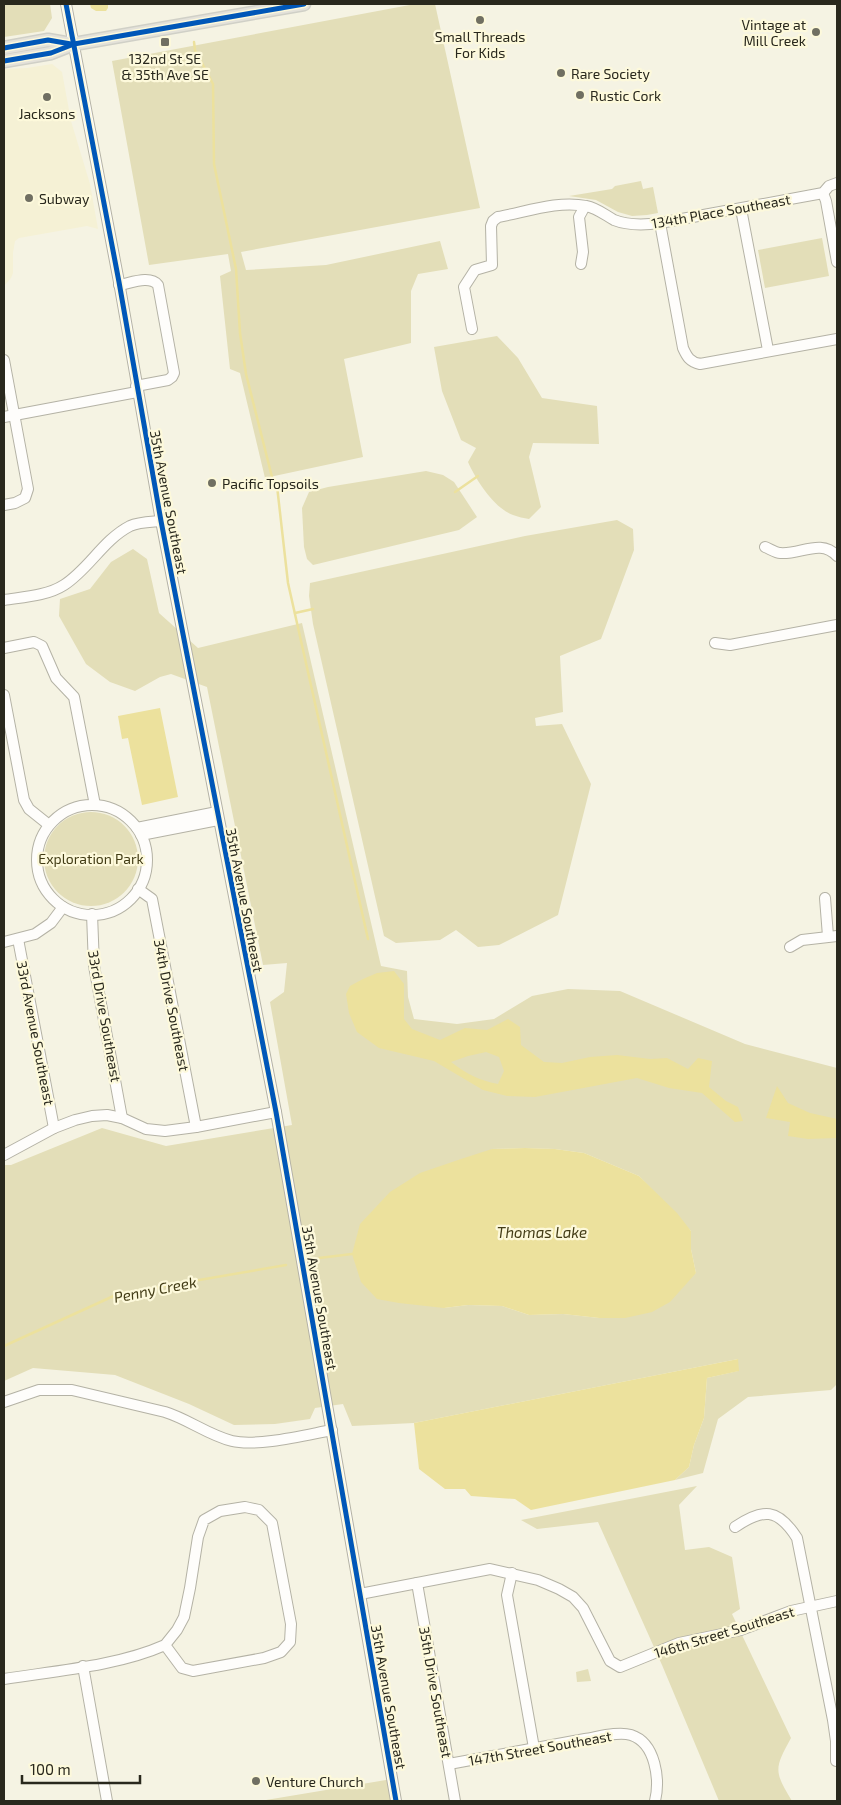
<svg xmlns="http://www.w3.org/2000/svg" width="841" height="1805" font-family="'Exo 2',sans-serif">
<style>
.built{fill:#f5f1d5}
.green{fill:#e3deb8;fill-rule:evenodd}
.water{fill:#ece19d;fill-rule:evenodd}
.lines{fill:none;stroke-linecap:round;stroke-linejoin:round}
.stream{stroke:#ece19d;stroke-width:2.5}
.minor-casing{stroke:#b4b2a5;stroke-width:12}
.major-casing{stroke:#d0d0c7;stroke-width:15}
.minor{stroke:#fefdfb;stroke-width:10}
.major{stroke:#e4e2da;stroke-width:12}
.cycleway-casing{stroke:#fdf9db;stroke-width:8}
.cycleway{stroke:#0057b8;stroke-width:5}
.poi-dot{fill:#706f62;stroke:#fdf9db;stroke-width:2}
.labels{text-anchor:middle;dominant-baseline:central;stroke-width:4.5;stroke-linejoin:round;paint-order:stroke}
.poi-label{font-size:14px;fill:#29281d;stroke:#fdf9db;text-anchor:start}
.street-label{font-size:14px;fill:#29281d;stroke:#fdf9db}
.park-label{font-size:14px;fill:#423c15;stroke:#fdf9db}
.water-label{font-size:15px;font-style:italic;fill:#433c16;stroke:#fdf9db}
</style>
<rect width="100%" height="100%" fill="#f5f3e3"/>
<polygon class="built" points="52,64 62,72 71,121 90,184 98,229 87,226 19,238 15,241 13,253 13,273 11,278 4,286 4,69 27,68"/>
<g class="green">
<polygon points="4,4 50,4 52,18 44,31 4,37"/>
<polygon points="415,4 435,4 480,208 241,252 246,270 326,265 440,241 448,269 418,274 411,291 411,343 344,359 363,457 265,478 240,373 230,369 220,276 231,271 228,254 149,265 112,61"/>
<polygon points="641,181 643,189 653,187 658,213 647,215 632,216 618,212 596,200 569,196 612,189 615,186"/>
<polygon points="822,238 829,276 765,288 758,250"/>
<path d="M497,336l21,22 24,40 55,8 2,38 -66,-1 -4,14 12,50 -12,12c-5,-1 -11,-2 -16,-4 -19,-7 -37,-35 -45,-53l8,-14 -15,-8 -19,-49 -8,-44z"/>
<polygon points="426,471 443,475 454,482 477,517 459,530 313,565 307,559 304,547 302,508 309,492 328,487"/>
<polygon points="617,520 633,529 634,550 601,639 560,656 563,712 535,718 536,726 562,724 591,784 558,915 499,945 478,947 456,930 440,940 396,943 384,936 313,624 309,596 310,583 525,536"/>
<path d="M133,549l14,10 12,54 39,35 104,-25 79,343 26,5 1,26 6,22 43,5 37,-5 38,-23 36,-7 52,2 125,53 92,24v316l-6,6 -83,7 -30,22 -15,54 -28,7 14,-13 5,-22 10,-27 3,-40 31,-7v-12l-324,64 -62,3 -9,-22 -28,4 -5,11 -35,5 -41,1 -45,-21 -74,-29 -82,-7 -29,13v-216h7l91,-37 64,18 126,-21 -22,-123 14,-10 3,-29 -24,2 -56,-278 -36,-13 -11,3 -25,14 -25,-9 -24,-18 -27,-48 1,-17 30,-10 21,-27zM525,1148l30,1 29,4 55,23 52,55v18l5,24 -97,45 -36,-4 -34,1 -27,-9 -34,-1 -24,3 48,-159z"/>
<circle cx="91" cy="859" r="47"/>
<path d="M697,1486l-18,19 6,45 24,-3 23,10 8,52 -8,5 59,124c-17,31 -17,33 1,63h-73l-57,-136 -64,-143 -61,7 -16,-9z"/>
<polygon points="588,1669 591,1681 577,1682 576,1672"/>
<polygon points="392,1779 396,1801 260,1801"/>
</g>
<g class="water">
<polygon points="90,4 108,4 108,8 106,11 96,11 91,8"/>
<polygon points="160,708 178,797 142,805 128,738 122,739 118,716"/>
<path d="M394,971l10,13v35l8,10 28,11 25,-12 22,2 21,-11 12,8 1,18 23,17 18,1 28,-6 27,-2 33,4 17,-1 21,11 10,-11 14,3 -3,26 17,14 12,6 5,14 -8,1 -33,-29 -33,-5 -32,-10 -102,19 -28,-1 -24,-6 -49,-29 -55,-13 -22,-16 -8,-19 -3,-19 4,-8 13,-7 14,-6zM486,1052l13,5 5,14 -6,13c-20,-4 -31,-10 -47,-22l17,-6z"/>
<polygon points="777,1086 788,1103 810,1113 837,1119 837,1138 808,1139 788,1136 790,1122 766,1118"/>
<polygon points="525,1148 555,1149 584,1153 639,1176 677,1213 691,1231 691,1249 696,1273 670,1302 652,1312 625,1318 599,1318 563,1314 529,1315 502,1306 468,1305 444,1308 399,1303 377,1299 361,1282 352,1254 360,1224 390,1192 420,1173 461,1159 492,1149"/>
<polygon points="738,1359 739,1371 707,1378 704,1418 694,1445 689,1467 675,1480 531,1510 515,1499 471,1496 465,1489 445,1489 419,1469 414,1423"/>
</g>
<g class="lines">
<g class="stream">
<polyline points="194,42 195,50 213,84 214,164 236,269 240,333 246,374 272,477 277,486 288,583 368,939"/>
<polyline points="455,492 478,476"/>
<polyline points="295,613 313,609"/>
<polyline points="319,1258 352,1254"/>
<polyline points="4,1346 118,1294 286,1265"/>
</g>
<g class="minor-casing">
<g id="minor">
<polyline points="66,4 119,282 161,521 276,1112 396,1801"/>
<polyline points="823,193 826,201 837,262"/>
<polyline points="741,209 768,350"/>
<path d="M660,223l23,125c4,9 7,14 17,16l137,-25"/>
<polyline points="581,264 583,252 579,217 585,206"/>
<path d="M119,285c12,-2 31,-10 39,0l16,88 -2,4 -4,3 -32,6"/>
<path d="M472,329l-8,-42 11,-17 17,-5 -1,-39 2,-5 5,-4c28,-5 60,-17 88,-11 11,2 19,9 28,14 15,6 31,5 46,3l163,-30 6,-7 8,-3"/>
<polyline points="4,360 28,489 25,498 15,503 4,505"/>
<polyline points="4,417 137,392"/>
<path d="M765,547c5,2 11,6 15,6 20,2 41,-15 57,3"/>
<path d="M4,600c19,-3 43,-4 60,-15 25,-16 39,-45 66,-59 9,-4 21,-4 31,-5"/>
<polyline points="715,643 730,645 837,625"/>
<polyline points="4,648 34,642 42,646 56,678 74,697 95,805"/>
<polyline points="4,695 24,800 29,809 49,825"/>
<circle cx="92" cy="860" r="55"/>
<polyline points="137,828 217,812"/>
<polyline points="141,835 218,820"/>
<polyline points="138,889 152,899 196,1127"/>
<polyline points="825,898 828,936"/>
<polyline points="92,914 94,966 122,1118"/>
<polyline points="18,939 54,1128"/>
<polyline points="4,942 35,934 51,923 63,907"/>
<polyline points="790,947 802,940 837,936"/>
<polyline points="4,1155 54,1128 75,1120 92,1116 107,1115 122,1118 146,1129 165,1131 196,1127 276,1112"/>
<path d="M4,1402l35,-12h33l93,22c23,7 43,23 67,29 25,6 73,-6 100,-11"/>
<path d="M735,1527c28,-19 43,-19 62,11l36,182 3,21v20"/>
<polyline points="512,1573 507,1595 534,1748"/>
<polyline points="417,1583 455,1801"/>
<polyline points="360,1594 490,1569 538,1580 559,1589 573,1597 583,1608 610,1661 620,1667 679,1643 741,1630 791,1611 837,1601"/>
<polyline points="83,1666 107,1801"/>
<path d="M4,1679c51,-8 114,-13 161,-34l17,23 11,3 71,-13 17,-6 9,-10 1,-18 -19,-101 -13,-13 -14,-3 -25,4 -16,9 -6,17 -8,51 -6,29 -7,13 -12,15"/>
<path d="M449,1764c45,-8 91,-17 136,-25 13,-2 33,-8 46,-4 25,8 29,45 24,66"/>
</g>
</g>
<g class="major-casing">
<g id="major">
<polyline points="4,48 48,40 71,44"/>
<polyline points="4,61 51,53 74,44 304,4"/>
</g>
</g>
<use href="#minor" class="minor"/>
<use href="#major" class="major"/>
<g class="cycleway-casing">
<g id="cycleway">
<polyline points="66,4 119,282 161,521 276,1112 396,1801"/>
<polyline points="4,48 48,40 71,44"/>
<polyline points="4,61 51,53 74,44 304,4"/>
</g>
</g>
<use href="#cycleway" class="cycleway"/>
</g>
<g class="poi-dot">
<circle cx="480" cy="20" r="5"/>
<circle cx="816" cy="32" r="5"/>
<rect x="160" y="37" width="10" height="10" rx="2.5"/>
<circle cx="561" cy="73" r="5"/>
<circle cx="580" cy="95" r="5"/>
<circle cx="47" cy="97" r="5"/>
<circle cx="29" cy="198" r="5"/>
<circle cx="212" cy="483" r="5"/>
<circle cx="256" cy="1781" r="5"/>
</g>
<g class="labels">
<g class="poi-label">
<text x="806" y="24" text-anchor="end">Vintage at<tspan x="806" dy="16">Mill Creek</tspan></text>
<text x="480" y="36" text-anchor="middle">Small Threads<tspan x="480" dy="16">For Kids</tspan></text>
<text x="165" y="58" text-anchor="middle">132nd St SE<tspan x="165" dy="16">&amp; 35th Ave SE</tspan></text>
<text x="571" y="73">Rare Society</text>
<text x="590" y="95">Rustic Cork</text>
<text x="47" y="113" text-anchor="middle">Jacksons</text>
<text x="39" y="198">Subway</text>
<text x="222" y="483">Pacific Topsoils</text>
<text x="266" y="1781">Venture Church</text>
</g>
<g class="street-label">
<text transform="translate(721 211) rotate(-10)">134th Place Southeast</text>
<text transform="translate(169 502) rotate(79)">35th Avenue Southeast</text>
<text transform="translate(245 900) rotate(79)">35th Avenue Southeast</text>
<text transform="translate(172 1005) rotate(79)">34th Drive Southeast</text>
<text transform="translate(105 1016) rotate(80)">33rd Drive Southeast</text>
<text transform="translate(36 1033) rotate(79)">33rd Avenue Southeast</text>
<text transform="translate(320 1298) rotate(80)">35th Avenue Southeast</text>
<text transform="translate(724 1632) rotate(-17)">146th Street Southeast</text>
<text transform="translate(436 1692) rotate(80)">35th Drive Southeast</text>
<text transform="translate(389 1697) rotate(80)">35th Avenue Southeast</text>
<text transform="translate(540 1748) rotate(-10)">147th Street Southeast</text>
</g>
<g class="park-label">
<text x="91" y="858">Exploration Park</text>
</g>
<g class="water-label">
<text x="542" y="1232">Thomas Lake</text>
<text transform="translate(155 1289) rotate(-11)">Penny Creek</text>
</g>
</g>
<rect width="841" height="1805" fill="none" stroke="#29281d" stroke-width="10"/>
<path d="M22 1775v8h118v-8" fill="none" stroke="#29281d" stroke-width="2.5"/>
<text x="30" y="1775" font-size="15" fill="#29281d" stroke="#fdf9db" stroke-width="4" paint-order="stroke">100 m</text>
</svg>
